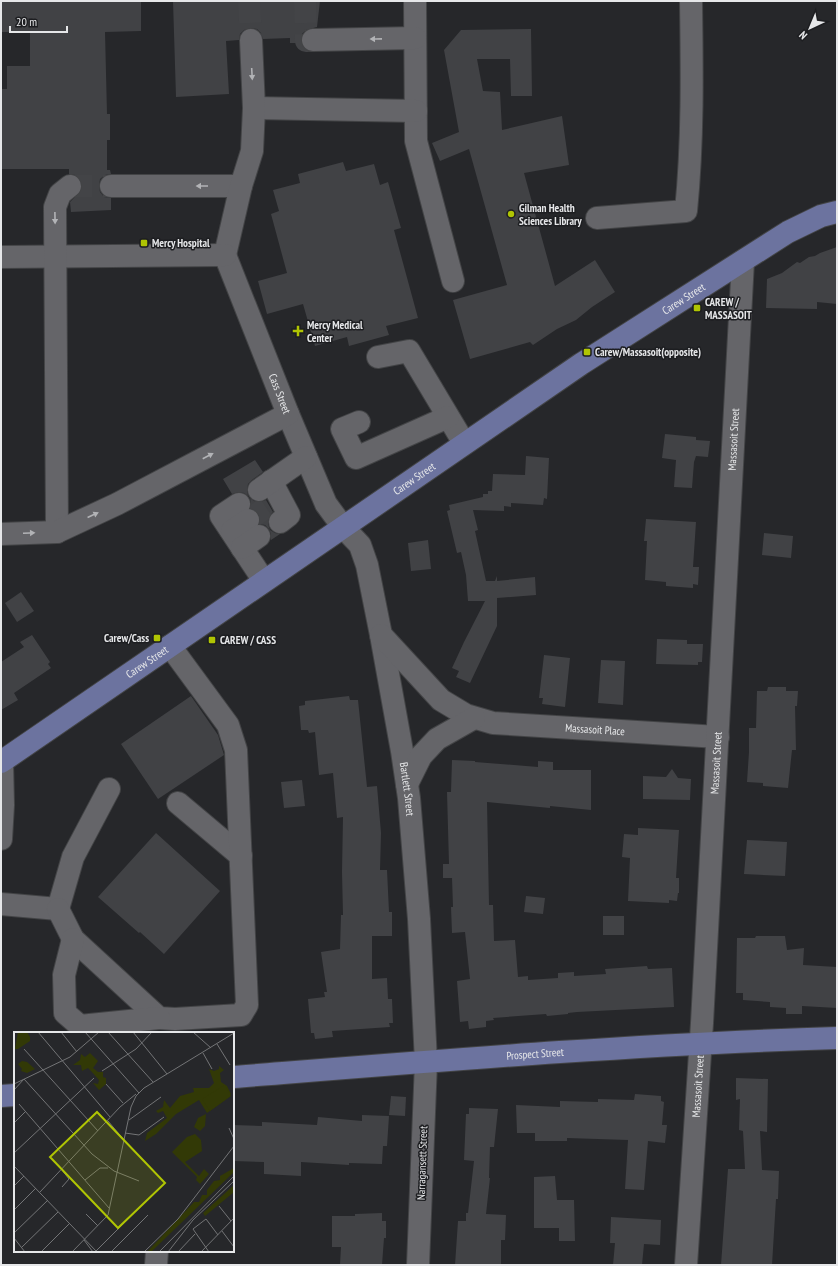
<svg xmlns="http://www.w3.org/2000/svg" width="838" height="1266" font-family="'PT Sans Narrow',sans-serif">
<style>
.building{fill:#414245}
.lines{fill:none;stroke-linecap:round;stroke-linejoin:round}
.minor-tunnel{stroke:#434447;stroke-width:22;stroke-dasharray:22 11;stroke-linecap:butt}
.minor-casing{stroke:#434446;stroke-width:24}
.major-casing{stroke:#434446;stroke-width:24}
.minor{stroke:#656569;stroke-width:22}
.major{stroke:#6c739f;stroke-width:22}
.oneway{fill:#b2b3b6}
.poi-dot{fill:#b0c503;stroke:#1d1e21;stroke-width:1.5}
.labels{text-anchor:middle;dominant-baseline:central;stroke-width:3;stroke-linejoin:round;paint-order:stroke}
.poi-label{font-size:11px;font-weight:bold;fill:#e6e7e9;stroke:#1d1e21;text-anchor:start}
.street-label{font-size:11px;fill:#e6e7e9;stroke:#1d1e21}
.inset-road{fill:none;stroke:#737476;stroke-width:1}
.view{fill:#b0c503;fill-opacity:0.15;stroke:#b0c503;stroke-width:2}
.inset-edge{fill:none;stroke:#e6e7e9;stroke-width:2}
</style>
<rect width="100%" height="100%" fill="#26272a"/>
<g class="building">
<polygon points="1,1 141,1 141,31 105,32 107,114 110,114 110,140 107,140 107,170 110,170 111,174 105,175 100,179 99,186 100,192 104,197 111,198 111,210 71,212 70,202 81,191 82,185 79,178 75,175 69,174 69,169 1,169 1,89 7,89 7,66 30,66 30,32 1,32"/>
<polygon points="173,1 320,1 317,27 306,30 302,34 301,43 290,43 290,38 263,39 261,33 257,29 251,28 244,30 240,34 239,40 226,41 229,94 176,97"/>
<polygon points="531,29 532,96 511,96 510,59 477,59 483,91 500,92 502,130 562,116 569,165 524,173 555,286 595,260 615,292 592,307 576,320 557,329 533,345 530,342 470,359 453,300 507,285 469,149 440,161 432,143 459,132 444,50 461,30"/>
<polygon points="343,162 346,171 374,164 380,185 388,182 401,228 394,230 418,318 386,326 389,335 349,346 347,337 315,346 303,304 267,314 258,281 287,273 271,214 279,211 273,190 300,183 298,174"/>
<polygon points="837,247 837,304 817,302 817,309 766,308 767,279 782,273 797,262 800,263 809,257 815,256 820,253"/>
<polygon points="665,434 696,437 696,440 710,441 708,457 696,456 694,462 692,488 674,487 676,460 662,458"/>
<polygon points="526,456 549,458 547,499 544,498 543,505 511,503 511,507 504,506 504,511 473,510 478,530 475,531 486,581 495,581 497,576 497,581 535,577 536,595 497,598 497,626 470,683 456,677 459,671 452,668 464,642 485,601 468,601 466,575 461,552 457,553 447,511 450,510 449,505 483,497 483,494 488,494 488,491 492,491 493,474 525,475"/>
<polygon points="255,460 263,472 252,480 248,484 247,491 248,496 244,493 239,492 232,494 223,479"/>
<polygon points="250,498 254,501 260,502 266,500 273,512 269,517 268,524 270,530 275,533 280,534 271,540 271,534 269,529 265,525 260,524 260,519 258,513 254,509 251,508 251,503"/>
<polygon points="646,519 696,522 693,567 699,567 698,585 693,584 693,588 666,586 666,582 645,580 647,541 644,541"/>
<polygon points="764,533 793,536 791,558 762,555"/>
<polygon points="428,540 431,569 411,571 408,543"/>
<polygon points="21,592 34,611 17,622 5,603"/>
<polygon points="32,635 50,662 48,664 51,668 14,693 18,700 1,710 1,662 24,647 20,642"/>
<polygon points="657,639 687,640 687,644 703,644 702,662 698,662 698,665 656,664"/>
<polygon points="544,655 570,658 565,707 542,704 543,698 539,698"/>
<polygon points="601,660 625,661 623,705 598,703"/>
<polygon points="768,687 786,687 786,691 798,691 797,706 795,706 796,750 792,750 788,788 763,786 763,783 747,782 749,752 749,728 756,728 757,691 767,691"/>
<polygon points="191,696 218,735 224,755 158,799 121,744"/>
<polygon points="349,696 350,700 358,700 367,787 377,786 381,833 380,870 387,870 389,912 392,912 392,936 372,936 372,979 387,978 388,999 392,999 393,1023 389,1023 390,1027 332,1031 333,1037 315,1039 314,1033 311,1033 308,999 325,997 324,992 327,992 321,952 340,949 341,915 343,915 342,872 343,817 337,818 333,773 319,775 315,732 309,733 308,730 301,730 299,706 305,705 305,701"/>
<polygon points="452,760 475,761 475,762 538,767 538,761 553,762 553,770 591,770 591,810 550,806 550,808 487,802 489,905 493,905 494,941 515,940 518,977 528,976 528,980 558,978 558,973 574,972 574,976 606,974 605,969 647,966 648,969 672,968 674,1007 577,1012 568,1013 568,1014 547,1016 546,1014 493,1018 494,1020 486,1021 486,1027 469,1029 468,1021 460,1022 457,981 470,979 465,932 452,933 451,907 453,907 452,878 443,878 443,864 449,864 447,792 451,792"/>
<polygon points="672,769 678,778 691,779 690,800 643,799 643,776 666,777"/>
<polygon points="302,780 305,806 284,808 281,782"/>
<polygon points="638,828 679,830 676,878 679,878 679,893 678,893 677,901 669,900 669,903 628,901 630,858 622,857 624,834 638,835"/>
<polygon points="156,833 220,891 164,954 140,932 139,933 98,897"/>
<polygon points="747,840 787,842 785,876 744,874"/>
<polygon points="526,896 545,898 543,914 524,912"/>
<rect x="603" y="916" width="21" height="19"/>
<polygon points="756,936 785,936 787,950 804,948 803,965 837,967 837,1008 802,1006 802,1014 786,1014 786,1008 770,1007 770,1002 743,1000 743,993 736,993 737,938 755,938"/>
<polygon points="736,1078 768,1079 767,1132 760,1131 762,1170 779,1171 778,1199 776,1199 772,1265 721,1265 728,1169 745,1169 743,1131 739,1130 740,1099 736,1100"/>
<polygon points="635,1094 661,1096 661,1101 664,1102 662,1125 667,1125 665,1143 648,1141 644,1190 625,1189 628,1140 567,1138 567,1141 535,1141 535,1133 517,1133 516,1105 560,1107 560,1101 598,1102 598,1099 634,1100"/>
<polygon points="391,1096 406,1097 405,1116 389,1115"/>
<polygon points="469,1108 498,1109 494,1147 490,1147 489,1178 490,1178 486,1214 506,1215 505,1240 501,1240 501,1265 455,1265 458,1221 466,1221 466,1213 468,1213 474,1161 464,1160 466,1114 469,1114"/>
<polygon points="362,1115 389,1116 387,1146 383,1146 382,1164 349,1163 349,1165 301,1162 301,1176 264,1174 264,1162 233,1161 233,1125 262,1126 262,1122 317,1125 318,1117 362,1121"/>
<polygon points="555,1176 557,1200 574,1200 575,1241 559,1241 559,1228 534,1228 534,1177"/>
<polygon points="382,1213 382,1221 386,1221 386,1238 384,1238 382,1265 340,1265 341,1247 332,1247 332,1216 355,1216 355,1214"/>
<polygon points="611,1217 661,1220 660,1245 644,1244 642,1265 613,1265 615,1243 610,1243"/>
</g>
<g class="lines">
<g class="minor-tunnel">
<polyline points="249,1 251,40"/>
<polyline points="305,1 306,41 313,40"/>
<polyline points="70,186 111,186"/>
<polyline points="248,520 270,505"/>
</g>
<g class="minor-casing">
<g id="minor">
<polyline points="415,1 416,141 453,281"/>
<polyline points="313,40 415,38"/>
<polyline points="254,108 416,111"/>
<polyline points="111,186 241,186"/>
<path d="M597,218l89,-7c7,-70 6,-140 5,-210"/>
<path id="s1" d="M225,255l63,159 38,90 17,23 17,18 7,20 14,70 21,116 7,47 10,121 7,143 -8,203"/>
<polyline points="225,255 241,186 252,151 254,108 251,40"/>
<polyline points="1,257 225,255"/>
<polyline points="378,357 409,351 464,443"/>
<polyline points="359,422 342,429 356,458 448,417"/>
<polyline points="271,481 289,515 280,522"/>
<polyline points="259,490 306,457"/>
<polyline points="239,504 221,516 264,581"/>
<polyline points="232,531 248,520"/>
<polyline points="57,532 55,207 60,194 70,186"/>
<polyline points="1,534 57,532 117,504 288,414"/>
<polyline points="242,548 259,536"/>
<path id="s2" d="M381,635l60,65 25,15 27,8 225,14"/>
<polyline points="407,784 421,756 437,739 474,718"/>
<polyline points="178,803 241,856"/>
<polyline points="1,839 3,805 2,761"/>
<polyline points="1,904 58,909 73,857 109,789"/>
<polyline points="58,909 73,939 159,1018 175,1019 241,1015 247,1005 236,750 228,725 170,646"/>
<polyline points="73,939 64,975 65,1013 80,1026 159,1018"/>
<polyline points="156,1265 157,1251"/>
<path id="s3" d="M686,1265l16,-242 41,-762"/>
</g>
</g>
<g class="major-casing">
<g id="major">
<path id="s4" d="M1,762l580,-398 207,-132 33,-16 16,-4"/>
<path id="s5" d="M233,1077c201,-16 402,-33 604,-39"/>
<polyline points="1,1096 15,1095"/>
</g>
</g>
<use href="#minor" class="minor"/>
<use href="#major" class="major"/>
</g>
<defs><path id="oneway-solid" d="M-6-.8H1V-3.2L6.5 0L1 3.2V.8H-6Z"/></defs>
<g class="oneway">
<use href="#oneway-solid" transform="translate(376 39) rotate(179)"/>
<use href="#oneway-solid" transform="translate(252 74) rotate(87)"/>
<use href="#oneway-solid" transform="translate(202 186) rotate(-180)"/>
<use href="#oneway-solid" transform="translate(55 218) rotate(89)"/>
<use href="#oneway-solid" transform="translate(208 456) rotate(-28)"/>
<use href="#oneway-solid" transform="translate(93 515) rotate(-25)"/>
<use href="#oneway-solid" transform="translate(29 533) rotate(-2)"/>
</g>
<g class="poi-dot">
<circle cx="511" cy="214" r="4"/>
<rect x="140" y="239" width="8" height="8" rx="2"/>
<rect x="693" y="304" width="8" height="8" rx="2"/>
<path d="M296 325h4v4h4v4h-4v4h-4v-4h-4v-4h4z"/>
<rect x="583" y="348" width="8" height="8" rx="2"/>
<rect x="153" y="634" width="8" height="8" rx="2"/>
<rect x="208" y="636" width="8" height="8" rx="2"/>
</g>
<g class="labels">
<g class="poi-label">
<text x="519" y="208">Gilman Health<tspan x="519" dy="13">Sciences Library</tspan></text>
<text x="152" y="243">Mercy Hospital</text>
<text x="705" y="302">CAREW /<tspan x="705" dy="13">MASSASOIT</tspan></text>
<text x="307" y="325">Mercy Medical<tspan x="307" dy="13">Center</tspan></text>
<text x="595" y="352">Carew/Massasoit(opposite)</text>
<text x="149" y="638" text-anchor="end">Carew/Cass</text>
<text x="220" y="640">CAREW / CASS</text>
</g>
<g class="street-label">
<text stroke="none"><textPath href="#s4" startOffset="825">Carew Street</textPath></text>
<text stroke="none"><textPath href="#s1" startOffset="149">Cass Street</textPath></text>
<text stroke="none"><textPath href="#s3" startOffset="827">Massasoit Street</textPath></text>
<text stroke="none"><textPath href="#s4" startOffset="501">Carew Street</textPath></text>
<text stroke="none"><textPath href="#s4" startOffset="177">Carew Street</textPath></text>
<text stroke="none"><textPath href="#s2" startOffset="248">Massasoit Place</textPath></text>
<text stroke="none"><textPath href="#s3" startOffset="503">Massasoit Street</textPath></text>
<text stroke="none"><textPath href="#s1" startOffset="571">Bartlett Street</textPath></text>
<text stroke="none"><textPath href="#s5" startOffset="303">Prospect Street</textPath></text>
<text stroke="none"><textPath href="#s3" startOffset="179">Massasoit Street</textPath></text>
<text transform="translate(422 1163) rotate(-88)">Narragansett Street</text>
</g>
</g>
<g transform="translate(14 1032)">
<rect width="220" height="220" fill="#26272a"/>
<path d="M220,136v4l-83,80h-4l47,-50h5l3,-7h5v-5l7,-9 6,-1v-4z" fill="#323906"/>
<path d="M4,0h9l3,5v4l-12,8h-3zM76,21l8,8 -5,7 5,4h5v5l3,1v6l-7,6 -6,-7 5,1 1,-4 -8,-9 -3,-3 -6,3 -1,-6h-8l7,-5 1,-6 4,3zM8,29l5,1 8,7 -8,4 -6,-2 1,-2 -4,-5zM205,34l5,4 -4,3 1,9 6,4 5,10 -1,-2 -7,3 1,3 -18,13 -8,-13 -23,14 -20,20 -11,7 2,-8 20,-15 -4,-7 -5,2 -2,-2 7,-4 1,-7 6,8 10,-12 14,-4 -1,-4h16l5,-5 -5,-14 5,2 5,-2zM192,82l-1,12 -5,5 -6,-4 4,-9zM181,102l6,6 1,11 -17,11 14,14 5,-7 5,5 -9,10 -4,-4 1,-3 -25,-25 15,-15zM220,153v7l-29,24 -2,-3z" fill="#323906"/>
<path d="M211,53l6,11 -21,15 -8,-12z" fill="#323906"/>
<path class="inset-road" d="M24,0l72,85M47,0l16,20M71,0l54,61M94,0l45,50M119,0l34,42M179,0l18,16M203,12l13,21M10,17l74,82M189,21l9,16M88,39l34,-22 16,-17M10,47l68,75 22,17 25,10M0,52l56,-27 29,-25M92,52l17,19M0,58l10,-11M5,72l90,104M115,88l32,-23M94,89l16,19M0,91l11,-11M215,96l5,11M111,101l14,2 25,-18M0,121l80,-75M0,134l83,86M71,148l15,-12h8M0,154l10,-10M48,155l7,-8 -7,-9M26,160l80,-85 16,-13M205,174l12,15M0,178l22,-22M72,182l12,12M179,188l41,-39M208,199l12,16M0,201l34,-33M0,206l11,14M70,208l9,12M8,215l36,-35M82,219l46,-46M27,220l28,-28M58,220l36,-37 23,-108 5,-11 8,-8 90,-55M97,220l37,-37M130,220l34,-33 56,-73M145,220l75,-76M154,220l25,-32M164,220l17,-18M187,220l33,-34M195,220l-16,-23 13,-10 12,16"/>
<path class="view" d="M83,80l68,71 -47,45 -68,-71z"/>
<rect width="220" height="220" class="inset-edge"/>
</g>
<rect width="838" height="1266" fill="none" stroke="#e6e7e9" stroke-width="4"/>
<g transform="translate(810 28) rotate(224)" stroke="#1d1e21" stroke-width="3" paint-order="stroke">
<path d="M0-3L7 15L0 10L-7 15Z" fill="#e6e7e9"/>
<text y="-6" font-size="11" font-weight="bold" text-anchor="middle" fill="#e6e7e9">N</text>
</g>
<path d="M10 26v6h57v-6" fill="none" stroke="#e6e7e9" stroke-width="2"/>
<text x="16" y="26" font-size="12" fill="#e6e7e9" stroke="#1d1e21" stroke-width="3" paint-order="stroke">20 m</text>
</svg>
